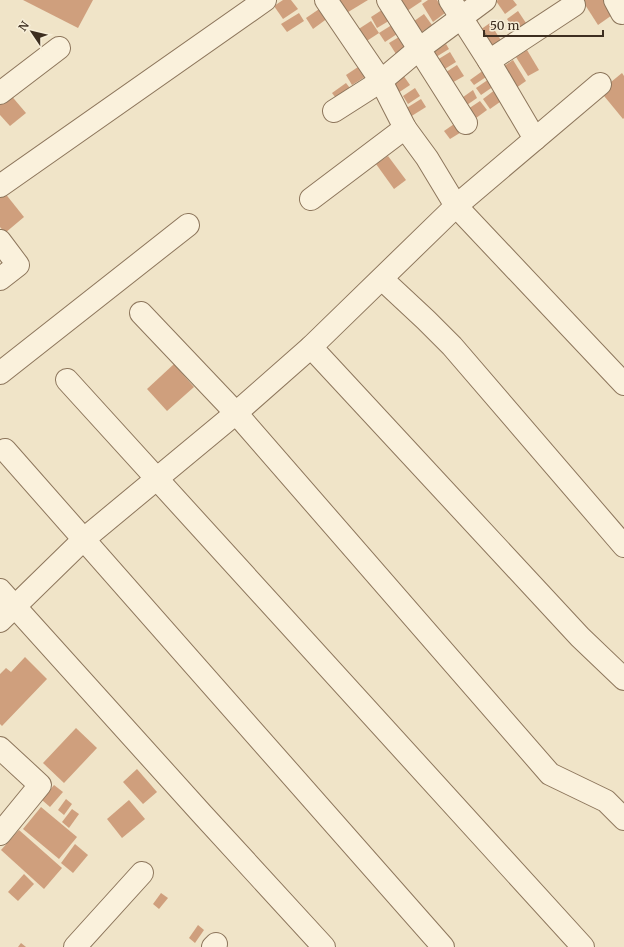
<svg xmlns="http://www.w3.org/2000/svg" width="624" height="947" font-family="Merriweather,serif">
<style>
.building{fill:#cf9f7d}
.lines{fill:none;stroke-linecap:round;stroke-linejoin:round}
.minor-casing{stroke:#8d765c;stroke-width:24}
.minor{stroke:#faf1dc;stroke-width:22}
</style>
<rect width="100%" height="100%" fill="#f0e4c8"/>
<g class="building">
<polygon points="23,0 93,0 78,28"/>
<polygon points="283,0 291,0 298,9 283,19 274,6"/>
<polygon points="340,0 368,0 340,17 332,5"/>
<polygon points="400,0 421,0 422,1 407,11"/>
<polygon points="428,0 437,0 445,13 433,22 422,4"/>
<polygon points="498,0 513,0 517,5 505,14 496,1"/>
<polygon points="582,0 607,0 615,13 598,25"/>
<polygon points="325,5 332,15 313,29 306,18"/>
<polygon points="385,8 392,19 377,28 371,17"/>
<polygon points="518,11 528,26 517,34 507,19"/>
<polygon points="299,13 304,21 287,32 281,24"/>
<polygon points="424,14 432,25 417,35 410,24"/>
<polygon points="371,21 379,33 362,44 354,32"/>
<polygon points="395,23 400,32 385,42 379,33"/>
<polygon points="490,23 502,42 488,50 477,32"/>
<polygon points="404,34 411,44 396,54 389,43"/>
<polygon points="446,44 449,49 436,57 433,53"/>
<polygon points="527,50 539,70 528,76 516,57"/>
<polygon points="450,52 456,62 443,70 437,60"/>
<polygon points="513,60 526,81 516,88 503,67"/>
<polygon points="361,65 368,75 352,85 346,75"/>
<polygon points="457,65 464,76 450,84 443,74"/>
<polygon points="488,67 492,73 474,85 470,80"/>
<polygon points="622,73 624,76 624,118 623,119 600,91"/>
<polygon points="403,75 410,85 398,93 392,83"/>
<polygon points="492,77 497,84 481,95 476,88"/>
<polygon points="346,83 353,92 339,102 332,93"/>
<polygon points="500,86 507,97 490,109 483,99"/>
<polygon points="415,88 420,96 408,104 403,96"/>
<polygon points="473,90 477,98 464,107 459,100"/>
<polygon points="9,93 26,113 10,126 0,115 0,101"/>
<polygon points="421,99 426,107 410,117 405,109"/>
<polygon points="480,101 487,110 472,121 465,111"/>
<polygon points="457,122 463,131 450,139 444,131"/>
<polygon points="388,156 406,180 394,189 376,164"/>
<polygon points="4,192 24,217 5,233 0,227 0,195"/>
<polygon points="174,364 194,387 167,411 147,389"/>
<polygon points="25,657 47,679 2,726 0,724 0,674 6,668 11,672"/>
<polygon points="76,728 97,748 64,783 43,763"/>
<polygon points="137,769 157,792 143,804 123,782"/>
<polygon points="54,785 63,792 50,807 42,800"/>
<polygon points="66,799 72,804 64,815 58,810"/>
<polygon points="129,800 145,819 122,838 107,819"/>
<polygon points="41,807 77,837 59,859 23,829"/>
<polygon points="72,809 79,814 69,828 62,822"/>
<polygon points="19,830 62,868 44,889 1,850"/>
<polygon points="75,844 88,855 73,873 61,863"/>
<polygon points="24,874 34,884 18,901 8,892"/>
<polygon points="161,893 168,898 159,909 153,904"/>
<polygon points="198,925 204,930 195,943 189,938"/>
<polygon points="21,943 26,947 18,947"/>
</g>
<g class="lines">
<g class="minor-casing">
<g id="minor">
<polyline points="326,0 381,81 405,128 427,158 456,206 624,384"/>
<polyline points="388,0 466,123"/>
<polyline points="450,0 489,61 535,139"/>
<polyline points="615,0 622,13"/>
<polyline points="489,61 574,5"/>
<polyline points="0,93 59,48"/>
<polyline points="334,111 381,81 419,49 485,0"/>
<polyline points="0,186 265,0"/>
<polyline points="311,199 405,128"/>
<polyline points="0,241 18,265 0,279"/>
<polyline points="382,279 426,320 452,346 624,546"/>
<polyline points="141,313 236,413 550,774 606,801 624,819"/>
<polyline points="311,347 580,637 624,679"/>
<polyline points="0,373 188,225"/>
<polyline points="67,380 583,947"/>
<polyline points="5,450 443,947"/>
<polyline points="0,590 202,814 324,947"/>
<polyline points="0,621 84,539 236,413 311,347 456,206 600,84"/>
<polyline points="0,748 40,785 0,834"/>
<polyline points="75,947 142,873"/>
<polyline points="213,947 216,944"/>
</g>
</g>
<use href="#minor" class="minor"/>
</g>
<g transform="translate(32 32) rotate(305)" stroke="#f7eed8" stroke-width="3" paint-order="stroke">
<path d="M0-3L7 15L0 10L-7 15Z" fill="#3d2e20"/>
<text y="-6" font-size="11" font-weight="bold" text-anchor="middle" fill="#3d2e20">N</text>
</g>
<path d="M484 30v6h119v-6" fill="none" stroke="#3d2e20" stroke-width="2"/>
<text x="490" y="30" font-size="12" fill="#3d2e20" stroke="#f7eed8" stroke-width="3" paint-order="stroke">50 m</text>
</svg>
